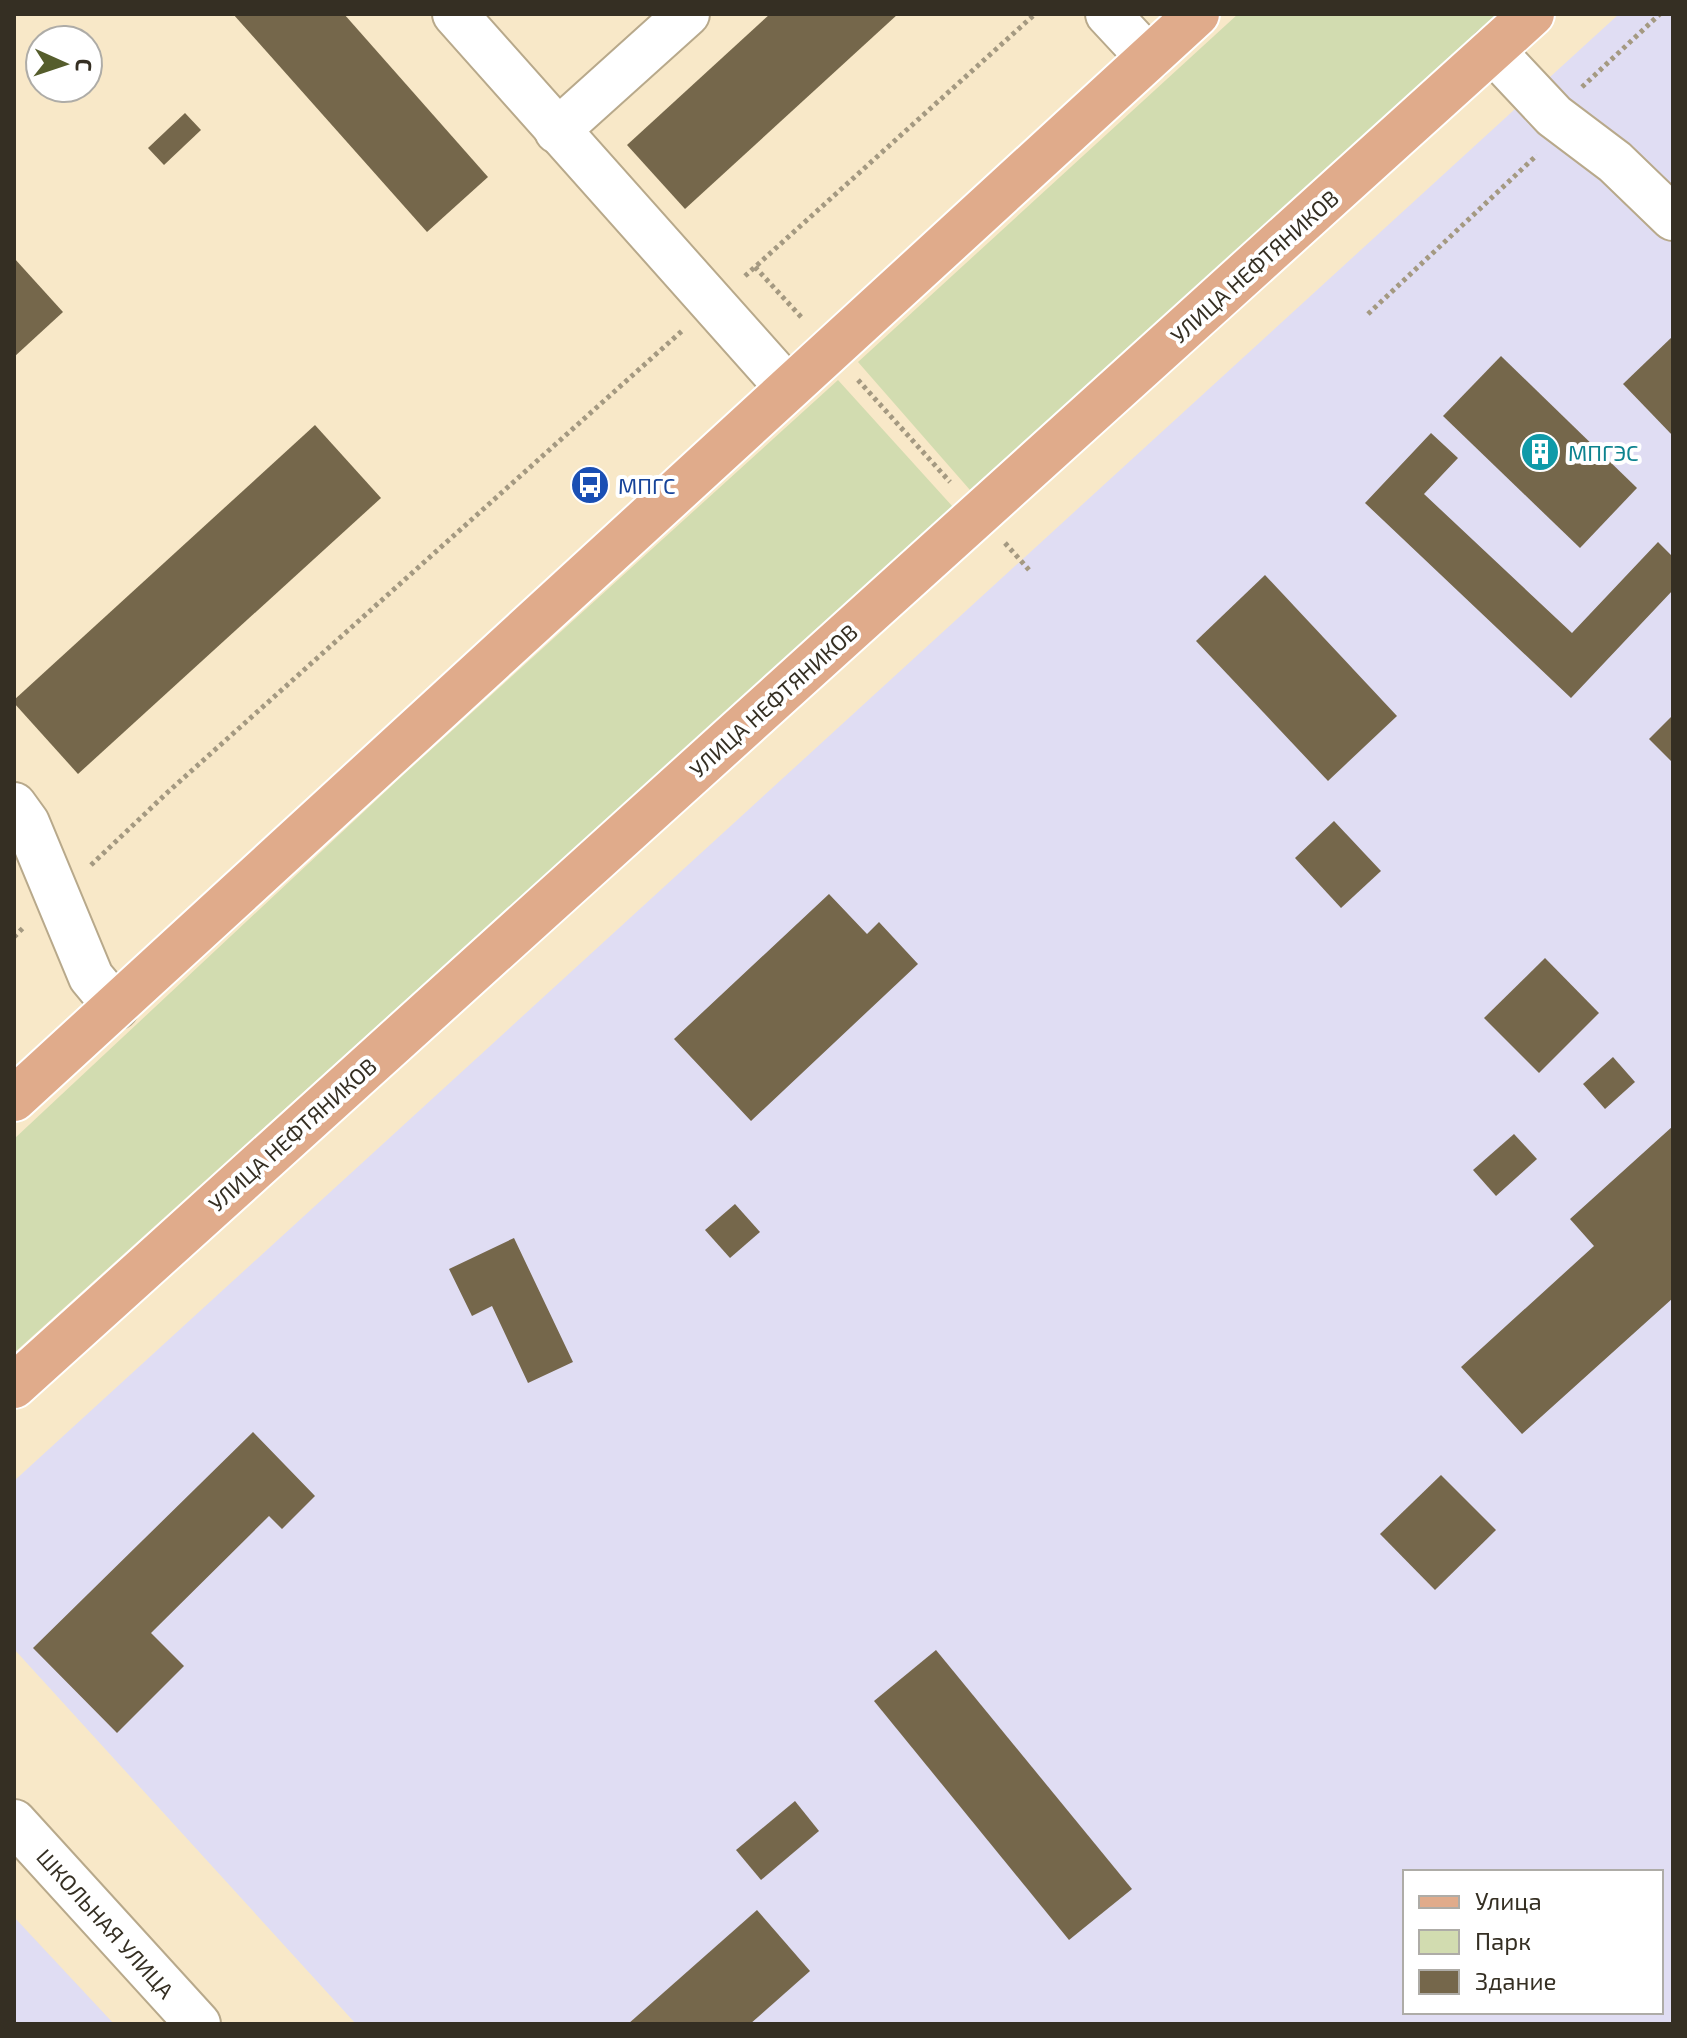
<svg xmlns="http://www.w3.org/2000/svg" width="1687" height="2038" font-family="'Exo 2',sans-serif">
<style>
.industrial{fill:#e0ddf3;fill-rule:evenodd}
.green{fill:#d2dcb0}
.building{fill:#75674b}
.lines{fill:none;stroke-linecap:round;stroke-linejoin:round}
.minor-casing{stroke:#b8a98b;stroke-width:48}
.major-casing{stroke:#fff;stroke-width:48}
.path{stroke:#a49981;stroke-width:5;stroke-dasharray:4 4;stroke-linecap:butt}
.minor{stroke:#fff;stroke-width:44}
.major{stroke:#e0ab8b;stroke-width:44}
.labels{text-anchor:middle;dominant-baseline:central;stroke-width:8;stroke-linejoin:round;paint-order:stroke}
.street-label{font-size:22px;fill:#352f23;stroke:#fff}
.culture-label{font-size:22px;fill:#0d838f;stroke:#fff;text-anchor:start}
.transit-label{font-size:22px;fill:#164399;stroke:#fff;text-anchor:start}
</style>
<rect width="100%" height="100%" fill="#f8e8c8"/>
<g class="industrial">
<path d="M1619,14h54v2010h-1317l-342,-375v-168zM1405,1872h256v140h-256z"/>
<polygon points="14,1917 114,2024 14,2024"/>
</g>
<g class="green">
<polygon points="1238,14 1499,14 970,490 858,362"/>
<polygon points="838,380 953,507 14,1353 14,1139 402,776"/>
</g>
<g class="building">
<polygon points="233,14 344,14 488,177 427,232"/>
<polygon points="770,14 898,14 685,209 627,145"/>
<polygon points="185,113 201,130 164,165 148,148"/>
<polygon points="14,258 63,312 14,357"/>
<polygon points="1673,336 1673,436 1623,384"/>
<polygon points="1501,356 1637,488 1580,548 1443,416"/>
<polygon points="315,425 381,498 78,774 14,703 14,700"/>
<polygon points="1431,433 1458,458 1424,494 1572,633 1658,542 1673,557 1673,590 1571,698 1365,503"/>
<polygon points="1265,575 1397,716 1328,781 1196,641"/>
<polygon points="1673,715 1673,763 1649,739"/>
<polygon points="1334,821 1381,871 1341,908 1295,858"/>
<polygon points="829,894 867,934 879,922 918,964 751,1121 674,1039"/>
<polygon points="1545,958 1599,1013 1539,1073 1484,1018"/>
<polygon points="1613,1057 1635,1082 1605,1109 1583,1084"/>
<polygon points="1673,1126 1673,1298 1522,1434 1461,1367 1594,1246 1570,1219"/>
<polygon points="1514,1134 1537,1159 1496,1196 1473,1170"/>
<polygon points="735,1204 760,1232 730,1258 705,1230"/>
<polygon points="514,1238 573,1362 528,1383 492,1306 472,1316 449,1269"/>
<polygon points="253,1432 315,1496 282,1529 269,1516 151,1633 184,1666 117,1733 33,1648"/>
<polygon points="1441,1475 1496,1530 1435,1590 1380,1534"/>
<polygon points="936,1650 1132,1889 1069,1940 874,1701"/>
<polygon points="795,1801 819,1831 761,1880 736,1850"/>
<polygon points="757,1910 810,1971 750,2024 628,2024"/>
</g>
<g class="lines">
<g class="minor-casing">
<g id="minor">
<polyline points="455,14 787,387"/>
<polyline points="1108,14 1149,58"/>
<polyline points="1492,50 1554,116 1615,162 1673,218"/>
<polyline points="557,131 687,14"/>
<polyline points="14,805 27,823 91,977 116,1007"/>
<polyline points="14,1822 198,2024"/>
</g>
</g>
<g class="major-casing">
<g id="major">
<polyline points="14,1099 1197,14"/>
<polyline points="14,1386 1532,14"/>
</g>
</g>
<g class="path">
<polyline points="1582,87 1660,14"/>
<polyline points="755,267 803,319"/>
<polyline points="745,276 1035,14"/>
<polyline points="1368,314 1537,155"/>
<polyline points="858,380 950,482"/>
<polyline points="1005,543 1030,571"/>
<polyline points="91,865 169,791 683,330"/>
<polyline points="14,937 25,926"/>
</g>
<use href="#minor" class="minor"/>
<use href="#major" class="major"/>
</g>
<defs>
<g id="building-disc" transform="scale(2)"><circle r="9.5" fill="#0f9aa8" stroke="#fff"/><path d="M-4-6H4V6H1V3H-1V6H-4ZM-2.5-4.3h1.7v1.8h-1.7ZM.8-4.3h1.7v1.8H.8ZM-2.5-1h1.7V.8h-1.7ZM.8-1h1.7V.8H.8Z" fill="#fff"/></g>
<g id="bus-disc" transform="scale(2)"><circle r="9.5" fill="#1a4fb4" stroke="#fff"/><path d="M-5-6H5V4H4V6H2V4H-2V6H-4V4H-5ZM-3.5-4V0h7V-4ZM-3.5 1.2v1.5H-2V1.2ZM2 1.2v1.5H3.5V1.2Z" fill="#fff"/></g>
</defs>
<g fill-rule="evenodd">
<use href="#building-disc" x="1540" y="452"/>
<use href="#bus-disc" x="590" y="485"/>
</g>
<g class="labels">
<g class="street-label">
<text transform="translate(1254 266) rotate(-42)">УЛИЦА НЕФТЯНИКОВ</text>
<text transform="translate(773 700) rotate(-42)">УЛИЦА НЕФТЯНИКОВ</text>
<text transform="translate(292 1134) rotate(-42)">УЛИЦА НЕФТЯНИКОВ</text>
<text transform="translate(106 1923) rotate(48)">ШКОЛЬНАЯ УЛИЦА</text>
</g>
<g class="culture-label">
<text x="1568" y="452">МПГЭС</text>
</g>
<g class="transit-label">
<text x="618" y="485">МПГС</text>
</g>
</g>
<rect width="1687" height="2038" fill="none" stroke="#352f23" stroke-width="32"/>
<rect x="1403" y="1870" width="260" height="144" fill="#ffffff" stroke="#aeaca7" stroke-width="2"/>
<rect x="1419" y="1896" width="40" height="12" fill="#e0ab8b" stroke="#aeaca7" stroke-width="2"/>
<text x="1475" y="1910" font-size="24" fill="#352f23">Улица</text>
<rect x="1419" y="1930" width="40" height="24" fill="#d2dcb0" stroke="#aeaca7" stroke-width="2"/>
<text x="1475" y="1950" font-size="24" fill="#352f23">Парк</text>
<rect x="1419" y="1970" width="40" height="24" fill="#75674b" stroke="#aeaca7" stroke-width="2"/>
<text x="1475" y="1990" font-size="24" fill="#352f23">Здание</text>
<g transform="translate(64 64) rotate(93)"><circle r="38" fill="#ffffff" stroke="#aeaca7" stroke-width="2"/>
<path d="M0-6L14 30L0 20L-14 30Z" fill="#555d2c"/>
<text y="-12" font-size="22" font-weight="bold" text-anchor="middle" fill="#352f23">С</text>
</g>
</svg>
